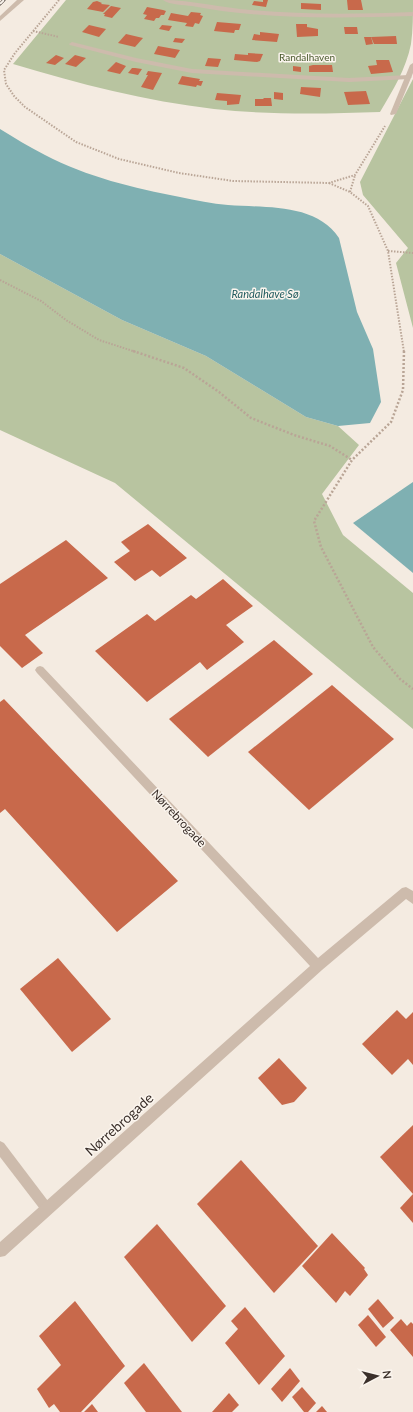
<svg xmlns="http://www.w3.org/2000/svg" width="413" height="1412" font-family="Lato,sans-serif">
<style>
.green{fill:#b8c4a0}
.water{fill:#7fb0b2}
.building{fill:#c8694b}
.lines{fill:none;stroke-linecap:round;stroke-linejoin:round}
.path-far1{stroke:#b9a596;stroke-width:2;stroke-dasharray:1.5 1.5;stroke-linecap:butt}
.path{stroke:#b9a596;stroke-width:2.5;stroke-dasharray:2 2;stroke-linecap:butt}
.service{fill:#cdbbac;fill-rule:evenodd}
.minor{fill:#cdbbac;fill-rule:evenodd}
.rail-casing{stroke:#3b302b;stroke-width:3}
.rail{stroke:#fbf5ee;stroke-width:2;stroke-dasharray:6;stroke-linecap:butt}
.labels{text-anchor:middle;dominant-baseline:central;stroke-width:3;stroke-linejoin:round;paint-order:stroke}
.far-park-label{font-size:10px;fill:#4a5a2e;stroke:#fbf5ee}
.far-water-label{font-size:11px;font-style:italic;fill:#1f5a5e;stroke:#fbf5ee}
.street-label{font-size:12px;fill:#3b302b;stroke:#fbf5ee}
.near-street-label{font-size:14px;fill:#3b302b;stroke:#fbf5ee}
</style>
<rect width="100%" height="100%" fill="#f4ebe1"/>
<g class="green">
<path d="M66,0h347c0,14 0,30 -2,44 -5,25 -18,46 -31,68 -55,2 -111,3 -166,-3 -68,-8 -135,-25 -201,-45z"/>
<polygon points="413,79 413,328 396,263 408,248 363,195 360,182"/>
<polygon points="0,254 122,320 206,356 306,417 338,426 359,445 322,494 343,535 413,593 413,729 115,483 0,430"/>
</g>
<g class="water">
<path d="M0,129c15,9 29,18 45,26 42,22 89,33 135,42 16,3 32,7 48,8 37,3 88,-2 111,33l18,74 16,37 8,53 -11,21 -32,3 -32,-9 -100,-61 -84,-36 -122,-66z"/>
<polygon points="413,482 413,573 353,523"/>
</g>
<g class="building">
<polygon points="263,0 268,0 266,7 252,5 254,1 263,2"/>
<polygon points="347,0 361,0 363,10 348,10"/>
<polygon points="97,1 102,3 101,4 110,5 103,12 87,9 93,2"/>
<polygon points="301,3 321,4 321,10 301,9"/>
<polygon points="111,6 121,8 112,18 104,16 105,14 103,14"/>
<polygon points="147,7 163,10 166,11 164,15 161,15 159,18 156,18 154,21 144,19 147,15 143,14"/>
<polygon points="191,12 201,13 200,15 203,16 199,24 195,23 193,27 185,26 187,23 168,20 171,13 188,16"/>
<polygon points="217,22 241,24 239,30 235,30 234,33 214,31"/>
<polygon points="296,24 307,24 307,27 318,29 318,36 297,37"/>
<polygon points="89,25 106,29 99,37 82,32"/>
<polygon points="162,25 172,26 169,31 159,29"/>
<polygon points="344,27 357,27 358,34 345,34"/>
<polygon points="260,32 279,34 277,42 252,40 254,34 260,35"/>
<polygon points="126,34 143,38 135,47 118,43"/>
<polygon points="396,36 397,44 374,44 371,37"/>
<polygon points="364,37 371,37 373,44 366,45"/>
<polygon points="175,38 185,39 182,43 173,42"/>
<polygon points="158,46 180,50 175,58 154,54"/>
<polygon points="248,53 263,54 260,61 257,62 234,60 235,54 248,55"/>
<polygon points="56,55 64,58 55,65 46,63"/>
<polygon points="75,55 86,58 76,67 65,64"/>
<polygon points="208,58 221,59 218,67 205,66"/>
<polygon points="376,60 389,60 393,72 371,74 368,66 377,65"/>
<polygon points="116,62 126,66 120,74 107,71"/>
<polygon points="313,65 332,65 333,72 309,72 309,66"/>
<polygon points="293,66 301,67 301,72 293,71"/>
<polygon points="132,68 135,68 142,69 138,75 128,73"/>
<polygon points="148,71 162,73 153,90 141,87 148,75 146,75"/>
<polygon points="182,76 200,79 199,81 203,81 201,86 197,85 196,87 178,84"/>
<polygon points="301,87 321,88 320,97 300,94"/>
<polygon points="366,91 370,104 348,105 344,92"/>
<polygon points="274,92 283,93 283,100 274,99"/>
<polygon points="217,93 241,95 239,104 227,105 227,101 215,100"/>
<polygon points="264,98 271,98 272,106 255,106 255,99 263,99"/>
<polygon points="148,524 187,558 160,577 152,570 135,581 114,562 130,551 121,542"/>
<polygon points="66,540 108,578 25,635 43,653 22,668 0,646 0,584"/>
<polygon points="223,579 253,606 226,625 244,642 207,670 200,662 147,702 95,651 147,614 155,621 191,595 196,599"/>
<polygon points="274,640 313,674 208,757 169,719"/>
<polygon points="332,685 394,739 309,810 248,752"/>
<polygon points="4,699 178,881 117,932 5,809 0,813 0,702"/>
<polygon points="58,958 111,1019 72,1052 20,989"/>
<polygon points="397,1010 406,1019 413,1012 413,1065 408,1059 392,1075 362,1044"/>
<polygon points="279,1058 307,1088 294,1102 282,1105 258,1078"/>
<polygon points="413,1125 413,1194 380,1157"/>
<polygon points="241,1160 318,1246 274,1293 197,1204"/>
<polygon points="413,1194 413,1223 400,1208"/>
<polygon points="157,1224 226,1306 192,1342 124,1257"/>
<polygon points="332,1233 365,1268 364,1269 368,1275 350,1296 345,1291 336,1303 302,1266"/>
<polygon points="378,1299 394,1318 383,1328 368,1309"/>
<polygon points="75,1301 125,1366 81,1412 60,1412 54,1404 49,1408 37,1389 61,1365 39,1336"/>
<polygon points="245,1307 285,1356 259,1385 225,1343 238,1329 231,1321"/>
<polygon points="368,1315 386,1337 376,1347 358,1325"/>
<polygon points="401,1319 407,1326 411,1322 413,1324 413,1357 390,1330"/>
<polygon points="144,1363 182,1412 146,1412 124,1383"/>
<polygon points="290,1368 300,1381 282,1402 271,1389"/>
<polygon points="302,1387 316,1403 308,1412 304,1412 292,1397"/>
<polygon points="229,1393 239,1405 232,1412 212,1412"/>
<polygon points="92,1404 98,1412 84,1412"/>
<polygon points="322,1406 327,1412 316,1412"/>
</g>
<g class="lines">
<g class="path-far1">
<polyline points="59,0 15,53 4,70 6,84 14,96 25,107 76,142 119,159 179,173 233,181 329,183 355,175 385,126"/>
<polyline points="33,31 59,37"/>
<polyline points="329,183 350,192 368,206 388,251 404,352"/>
<polyline points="350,192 355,175"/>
<polyline points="388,251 413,253"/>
<polyline points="0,280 41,301 66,320 99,340 136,352"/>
</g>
<g class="path">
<polyline points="133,351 184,368 219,392 251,418 294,435 330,446 352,460"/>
<polyline points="404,351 403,390 391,422 352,460 314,521 321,547 373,647 400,679 413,689"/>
</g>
<g class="service">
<path d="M163,0c29,0 59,8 88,10 54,5 108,4 162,2v4c-73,2 -148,4 -221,-10 -8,-1 -22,-1 -29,-6z"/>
<polygon points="72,42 136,58 192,69 349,78 409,75 412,77 409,79 349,82 192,73 136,62 70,45 69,44"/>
<polygon points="0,1141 4,1143 51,1205 53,1209 51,1213 47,1215 43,1213 0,1157"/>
</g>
<g class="minor">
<polygon points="17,0 24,0 0,21 0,16"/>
<polygon points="413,63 413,73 396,114 391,115 390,114 410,65"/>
<polygon points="40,666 43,667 318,958 402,888 406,887 413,891 413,904 406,899 322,970 5,1256 0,1257 0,1242 310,966 37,673 35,670 37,667"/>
</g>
<g class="rail-casing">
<polyline id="rail" points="0,4 4,0"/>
</g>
<use href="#rail" class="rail"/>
</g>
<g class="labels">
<g class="far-park-label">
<text x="307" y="57">Randalhaven</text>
</g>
<g class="far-water-label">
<text x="265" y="293">Randalhave Sø</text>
</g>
<g class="street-label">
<text transform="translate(179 818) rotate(47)">Nørrebrogade</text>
</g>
<g class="near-street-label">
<text transform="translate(119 1124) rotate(-42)">Nørrebrogade</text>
</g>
</g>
<g transform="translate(377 1376) rotate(83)" stroke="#fbf5ee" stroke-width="3" paint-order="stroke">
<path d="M0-3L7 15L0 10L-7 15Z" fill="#3b302b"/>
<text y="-6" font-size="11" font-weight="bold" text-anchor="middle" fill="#3b302b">N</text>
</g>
</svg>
